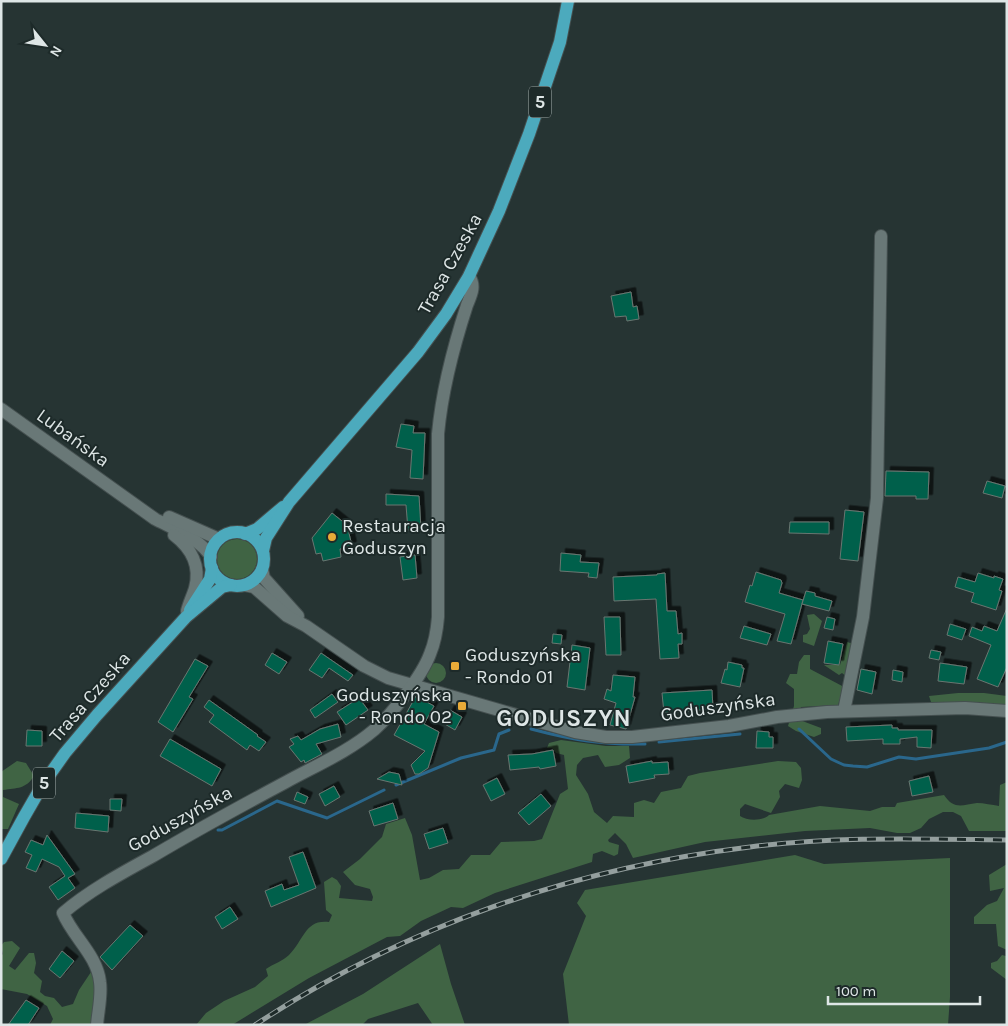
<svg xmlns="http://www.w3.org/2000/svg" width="1008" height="1026" font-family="Karla,sans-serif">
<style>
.green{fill:#406444}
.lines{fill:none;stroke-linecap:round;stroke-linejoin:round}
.stream{stroke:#2a678c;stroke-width:3}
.building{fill:#00614b;stroke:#697671;filter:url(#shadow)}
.minor-casing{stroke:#455050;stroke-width:14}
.major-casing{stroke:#455050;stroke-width:14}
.minor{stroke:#697877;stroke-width:12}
.major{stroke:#4caabd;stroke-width:12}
.rail-casing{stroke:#949f9e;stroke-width:5}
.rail{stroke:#1d2a29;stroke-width:3;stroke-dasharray:9;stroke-linecap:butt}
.poi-dot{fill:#e9ab38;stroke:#1d2a29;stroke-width:2}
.labels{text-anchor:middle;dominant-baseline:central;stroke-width:4;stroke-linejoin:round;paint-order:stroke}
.shield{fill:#1d2a29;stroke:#a4aead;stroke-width:1}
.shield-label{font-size:18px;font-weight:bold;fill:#dee6e6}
.street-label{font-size:19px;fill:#dee6e6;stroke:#1d2a29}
.poi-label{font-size:19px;fill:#dee6e6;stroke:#1d2a29;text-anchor:start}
.district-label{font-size:24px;font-weight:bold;letter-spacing:1px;fill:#dee6e6;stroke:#1d2a29}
</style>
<defs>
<filter id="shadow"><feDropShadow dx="4.5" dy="-4.5" stdDeviation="0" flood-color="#0009"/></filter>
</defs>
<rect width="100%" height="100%" fill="#263433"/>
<g class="green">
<circle cx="237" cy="559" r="20"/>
<polygon points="814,614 822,621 814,646 803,642 803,635 807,634 810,629 807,615"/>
<polygon points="847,642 854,644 847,677 842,673 839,675 824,665 840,665"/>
<polygon points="804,655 810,655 810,669 844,687 838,705 801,707 797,719 821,728 821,734 814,737 796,731 788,726 794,706 794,689 786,683 790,674 797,674 799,662"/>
<circle cx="436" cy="673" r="10"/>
<polygon points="958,693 984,693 1007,696 1007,706 976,702 931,702 929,696"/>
<path d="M561,740l45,6h23l1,12 -11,7 -14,2 -7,-12 -15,3 -6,7 -1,10 12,19 6,18 13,11 6,-7 21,1v-14l10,-3 10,3 7,-11 20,-4 7,-12 12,-3 78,-12 18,1 5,6 1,12 -3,8 -14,-4 -6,7 1,6 -9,16 -26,-9 -5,5v7c7,5 23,5 29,-1l51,-9 50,5 12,-4h13l2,-4 47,-8c10,15 18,10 33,8 7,0 15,2 22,3l1,-21 7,-3v49h-38l-8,-15 -8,-4h-10l-14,7 -8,9 -11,5h-13l-27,-5 -65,3 -100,11 -72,16 -7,-14 -11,-11 -7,7 1,2 10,3 -1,9 -4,2 -12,-5 -9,3 -1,8 -97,31 -32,15 -12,-1 -30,14 -21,15 -13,1 -78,41 -77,47h-36l10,-12 18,-12 31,-14 13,-11 -2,-7c7,-5 17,-8 23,-14 15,-15 16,-36 40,-33l3,-7 -6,-5 -2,-28 8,-5 5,3 4,6 -2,12 33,3 1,-4 -3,-8 -15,-4 -12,-13 17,-13 22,-22 4,-13 19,-6 7,17 8,45 9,-2 14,-8 16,-1 12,-14h19l11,-13 33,-1 8,-2 18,-45 8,-5 -4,-34 -8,-2 -4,-5h-5l2,-5z"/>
<path d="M17,761l9,2 8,13c-8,13 -17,12 -31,14v7l16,7 -11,25h-7v-57z"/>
<polygon points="795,855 824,864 950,858 950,997 948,1025 569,1025 563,974 586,916 577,903 585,890"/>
<polygon points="1007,864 1007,950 998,946 996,924 974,924 974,917 987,905 997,901 1004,888 990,891 989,875"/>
<polygon points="12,941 20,948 9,966 15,970 29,953 34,953 36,963 34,973 42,981 40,992 45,996 54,998 62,1007 73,1004 79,990 93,969 96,979 93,1025 50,1025 53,1019 47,1006 27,994 1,989 1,956 3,954 1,946 4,942"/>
<polygon points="440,944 451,984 465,1025 433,1025 418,1003 368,1019 362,1025 304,1025 363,994"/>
<polygon points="1002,955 1006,956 1007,980 991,968 991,963 997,961"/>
</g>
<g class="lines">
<g class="stream">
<path d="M531,729c42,11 71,16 114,15"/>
<polyline points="799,729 831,759 844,765 853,766 867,767 899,757 916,759 989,748 1007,742"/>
<polyline points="659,742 740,734"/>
<polyline points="396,785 461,758 494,750 499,734 509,730"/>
<polyline points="218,830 222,830 277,801 327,818 384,790"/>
</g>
</g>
<g class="building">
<polygon points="631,292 633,307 637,306 639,319 627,321 626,316 615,317 611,296"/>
<polygon points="401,424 414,426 413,433 425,433 423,479 410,478 412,450 396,447"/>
<polygon points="886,471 929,472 928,499 916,499 916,496 885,496"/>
<polygon points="987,481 1005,486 1002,498 983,493"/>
<polygon points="386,494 419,496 421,529 408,530 406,505 386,505"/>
<polygon points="845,510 864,512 858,561 840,559"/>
<polygon points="332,513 347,525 352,546 340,549 341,557 323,561 321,553 316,554 312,538"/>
<polygon points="790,522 829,522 829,534 789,533"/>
<polygon points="561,553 581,555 580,562 599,563 597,578 588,577 589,573 560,571"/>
<polygon points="415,555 417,578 403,580 400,557"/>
<polygon points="756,572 781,580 782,583 779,593 803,600 791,644 777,641 785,614 745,602 750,585 752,586"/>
<polygon points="665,573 667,611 676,611 678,634 682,633 682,644 678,644 679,658 660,659 656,599 614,601 613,577 657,575 657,574"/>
<polygon points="978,573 994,578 994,576 1003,579 999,590 1002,591 996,610 971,602 974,593 955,587 958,577 975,582"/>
<polygon points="806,591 815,593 815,596 832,601 829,611 802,604"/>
<polygon points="1007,608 1007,667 998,687 977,679 991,645 969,636 972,627 982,631 984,626 997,631"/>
<polygon points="604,617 620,617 621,655 606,655"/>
<polygon points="827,617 835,619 833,630 824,628"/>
<polygon points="950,624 966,629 962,640 947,635"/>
<polygon points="744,626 771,634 767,645 740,638"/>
<polygon points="553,634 562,635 561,644 552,643"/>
<polygon points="828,641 843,644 839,665 824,663"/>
<polygon points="572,645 590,648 585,690 567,687"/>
<polygon points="931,650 941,652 939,660 929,658"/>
<polygon points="272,653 287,662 279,674 265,665"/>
<polygon points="321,653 353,675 348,681 329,668 322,678 309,670"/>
<polygon points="195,659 208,666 189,697 193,699 173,732 158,722"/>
<polygon points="728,662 742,665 742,668 744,668 740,687 721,683 725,669 727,670"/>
<polygon points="940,663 967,667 964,684 938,681"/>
<polygon points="861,669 876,672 872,694 857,690"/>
<polygon points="893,670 903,672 902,682 892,680"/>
<polygon points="613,675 635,677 633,697 635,697 626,729 610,725 616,703 604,699 607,689 611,691"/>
<polygon points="712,690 713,709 664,713 662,693"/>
<polygon points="332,694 338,702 315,718 310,710"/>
<polygon points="416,696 434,706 424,724 439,732 428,768 419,774 415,774 411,765 425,751 394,735"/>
<polygon points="359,698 368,710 346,725 337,712"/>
<polygon points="209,700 258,735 257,736 266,742 259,751 250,745 247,750 209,722 214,715 204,707"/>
<polygon points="450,710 462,717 455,730 443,723"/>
<polygon points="338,724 341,737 316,744 322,754 305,763 304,760 301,762 289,747 294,744 290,739 298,736 301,740 320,729"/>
<polygon points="892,725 892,728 898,728 898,730 932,730 931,748 917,747 917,737 900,739 900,744 883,744 883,739 847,741 846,727"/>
<polygon points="27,730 42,731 42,746 26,746"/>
<polygon points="757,731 769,732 769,737 773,737 773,748 756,748"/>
<polygon points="170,739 221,769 212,786 160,756"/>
<polygon points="553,750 556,766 540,769 539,767 510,770 508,755 532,754"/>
<polygon points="652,761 652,763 668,762 669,774 654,775 655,778 629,783 626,766"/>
<polygon points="389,772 399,774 402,785 377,779"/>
<polygon points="929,776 933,792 912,796 909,781"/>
<polygon points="497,778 505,794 491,801 483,785"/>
<polygon points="334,786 340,797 325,806 319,794"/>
<polygon points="297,792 308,797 305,804 294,800"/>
<polygon points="541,794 551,806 529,825 518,813"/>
<polygon points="110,799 122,799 121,811 110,810"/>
<polygon points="393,803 398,819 374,826 369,811"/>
<polygon points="76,813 109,816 108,832 75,828"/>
<polygon points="443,828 448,843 429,849 424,834"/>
<polygon points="47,835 75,874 68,878 75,888 58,900 49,887 65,876 59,867 42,859 36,872 26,868 32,855 25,852 31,840 43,845"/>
<polygon points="303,852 316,888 271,907 265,891 282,884 284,890 299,885 289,857"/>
<polygon points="230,907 238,919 222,929 215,917"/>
<polygon points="130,925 143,936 112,970 100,957"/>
<polygon points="62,951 74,961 60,978 49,969"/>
<polygon points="26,1000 39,1008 28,1025 8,1025"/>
</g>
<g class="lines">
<g class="minor-casing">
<g id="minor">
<path d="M1,409l154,110c17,9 47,21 56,38"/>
<polyline points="169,517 219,539"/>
<path d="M174,535c17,13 27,31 21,53 -2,7 -6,15 -8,23"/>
<polyline points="262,569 264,578 298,616"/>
<polyline points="244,585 254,587 287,616 306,626 364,666 388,678 575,732 606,737 632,737 729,726 777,717 827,712 965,708 1007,711"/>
<polyline points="844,711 863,617 877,498 881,236"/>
<path d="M97,1025c1,-14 5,-29 3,-43 -3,-27 -27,-45 -37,-69 27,-23 59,-40 90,-57 44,-26 88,-50 133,-74 29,-16 62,-30 88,-52 18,-16 48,-54 56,-76 5,-12 7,-24 8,-37v-183c4,-44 15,-86 29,-129 4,-10 9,-19 2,-29"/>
</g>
</g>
<g class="major-casing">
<g id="major">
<circle cx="237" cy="559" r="27"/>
<polyline points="245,534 257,529 283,507"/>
<polyline points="263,551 266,538 289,502 418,352 446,314 469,276 499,211 529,134 560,42 568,1"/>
<polyline points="190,610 210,579 212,568"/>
<polyline points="1,859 24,817 43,784 65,753 97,715 186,617 222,587 231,585"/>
</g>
</g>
<use href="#minor" class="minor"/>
<use href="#major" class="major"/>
<g class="rail-casing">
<path id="rail" d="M255,1025c148,-98 319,-157 495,-178 84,-11 172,-8 257,-7"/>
</g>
<use href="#rail" class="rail"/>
</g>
<g class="poi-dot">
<circle cx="332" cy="537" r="5"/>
<rect x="450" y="661" width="10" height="10" rx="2.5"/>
<rect x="457" y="701" width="10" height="10" rx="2.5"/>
</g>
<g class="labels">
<g class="shield">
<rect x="529" y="86.5" width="22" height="31" rx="4"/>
<rect x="33" y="767.5" width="22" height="31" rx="4"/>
</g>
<g class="shield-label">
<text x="540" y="102">5</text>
<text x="44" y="783">5</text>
</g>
<g class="street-label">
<text transform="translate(450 264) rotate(-61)">Trasa Czeska</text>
<text transform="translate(73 438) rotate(36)">Lubańska</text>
<text transform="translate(90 697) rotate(-49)">Trasa Czeska</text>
<text transform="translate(718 707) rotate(-8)">Goduszyńska</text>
<text transform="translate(180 819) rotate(-29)">Goduszyńska</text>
</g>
<g class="poi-label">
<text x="342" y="526">Restauracja<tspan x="342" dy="22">Goduszyn</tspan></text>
<text x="465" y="655">Goduszyńska<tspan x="465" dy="22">- Rondo 01</tspan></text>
<text x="452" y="695" text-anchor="end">Goduszyńska<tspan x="452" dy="22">- Rondo 02</tspan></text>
</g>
<g class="district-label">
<text x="564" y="718">GODUSZYN</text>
</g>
</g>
<rect width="1008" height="1026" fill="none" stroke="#dee6e6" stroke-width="5"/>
<g transform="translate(45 45) rotate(120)" stroke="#1d2a29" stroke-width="4" paint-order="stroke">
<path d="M0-4L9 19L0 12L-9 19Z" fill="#dee6e6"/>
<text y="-8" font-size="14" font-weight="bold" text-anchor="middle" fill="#dee6e6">N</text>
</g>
<path d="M828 996v8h152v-8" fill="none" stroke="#dee6e6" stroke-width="2.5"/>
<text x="836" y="996" font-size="15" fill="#dee6e6" stroke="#1d2a29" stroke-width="4" paint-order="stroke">100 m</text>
</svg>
